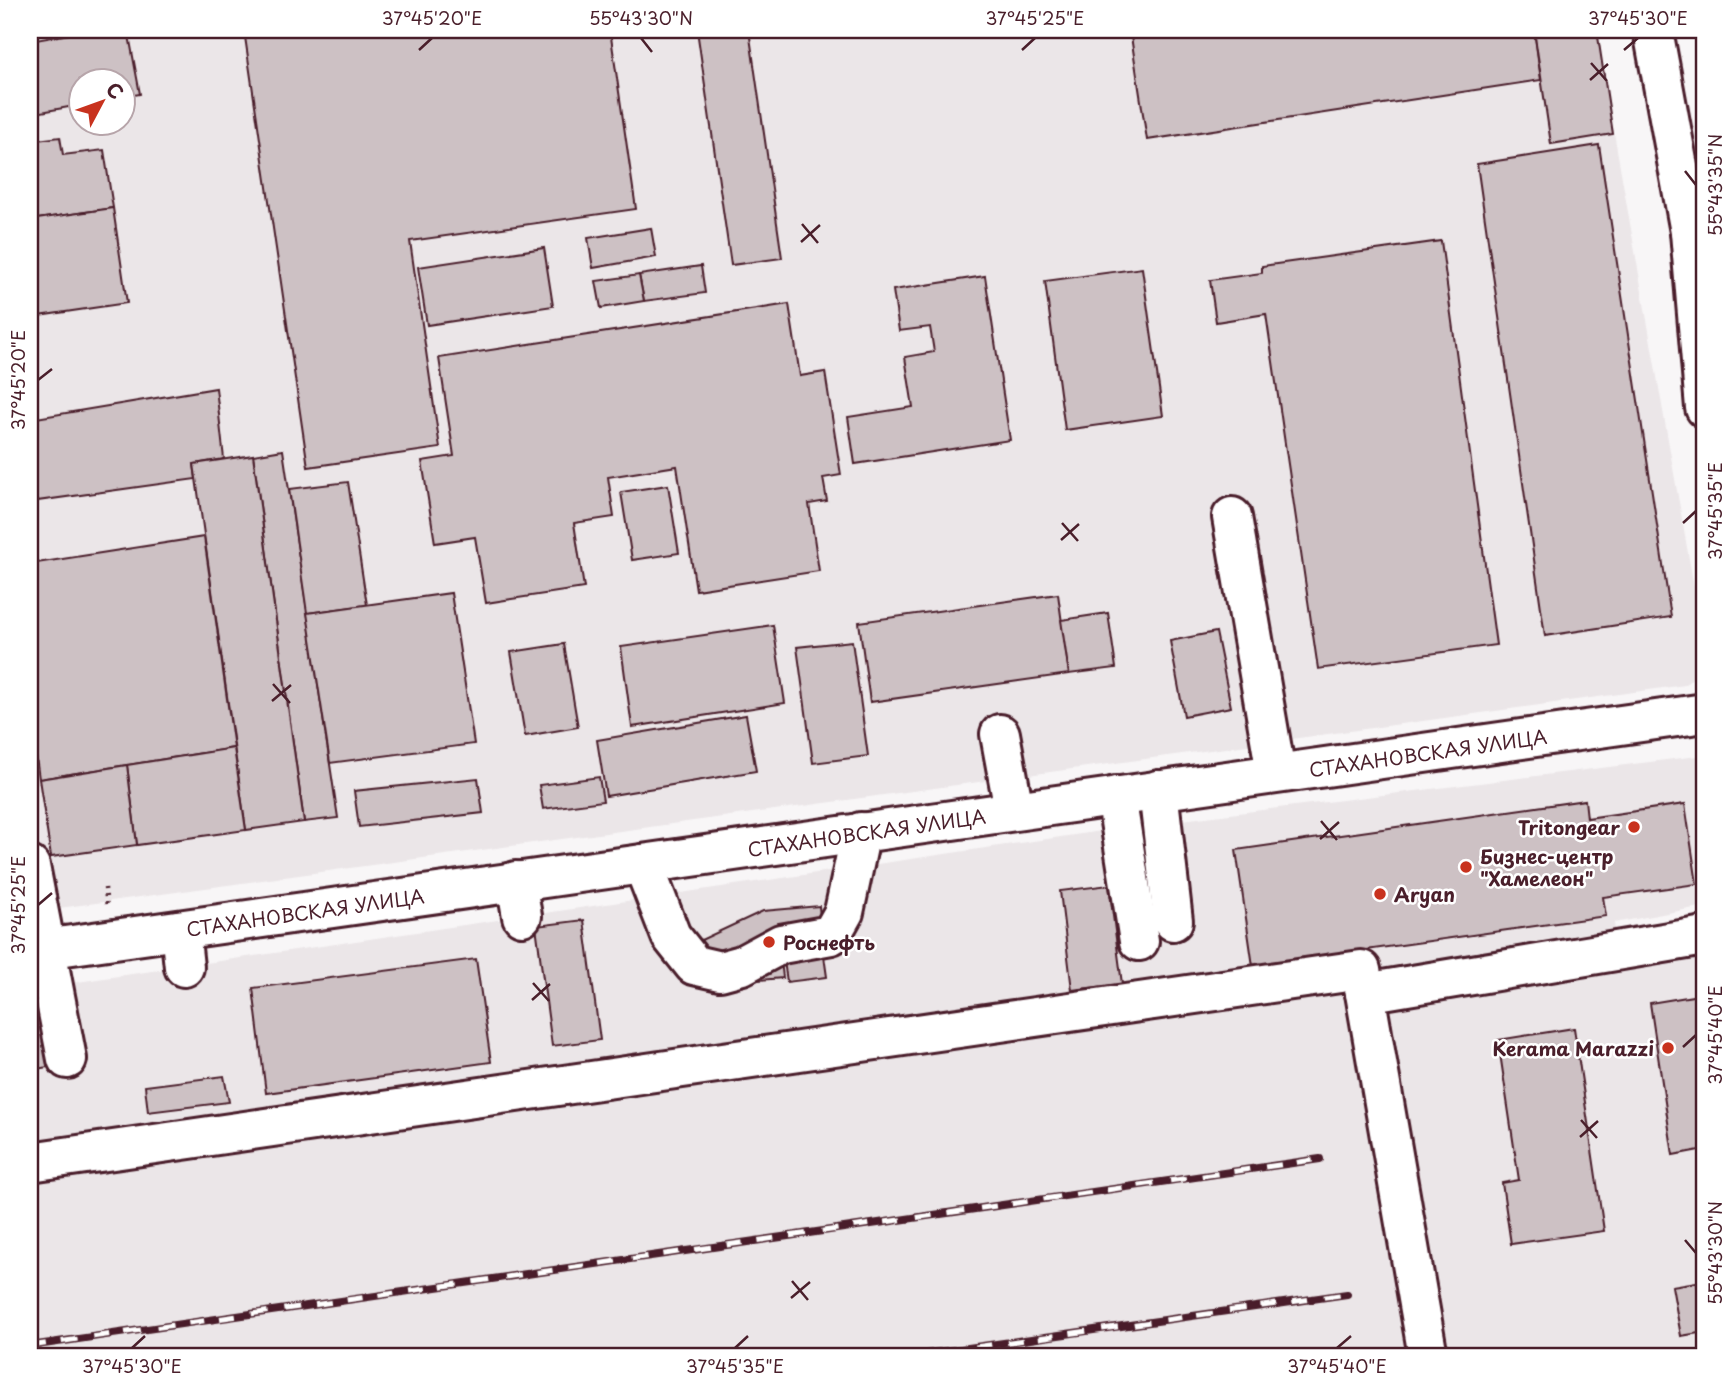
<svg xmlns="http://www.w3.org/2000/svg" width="1735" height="1386" font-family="'Playpen Sans',sans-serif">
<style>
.built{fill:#ebe6e8;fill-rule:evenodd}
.building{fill:#cdc1c4;stroke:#4a1f2b;stroke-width:2}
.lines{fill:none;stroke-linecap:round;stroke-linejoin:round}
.minor-casing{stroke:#4a1f2b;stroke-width:44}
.major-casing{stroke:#4a1f2b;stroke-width:44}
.path{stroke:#4a1f2b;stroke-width:4.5;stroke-dasharray:2 5;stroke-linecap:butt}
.minor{stroke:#fff;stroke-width:38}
.major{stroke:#fff;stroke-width:38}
.rail-casing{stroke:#4a1f2b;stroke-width:8}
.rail{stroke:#fff;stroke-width:5;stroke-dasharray:16;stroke-linecap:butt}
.ticks{fill:none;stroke:#4a1f2b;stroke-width:2.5}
.poi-dot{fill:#c8321e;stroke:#fff;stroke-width:2.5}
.labels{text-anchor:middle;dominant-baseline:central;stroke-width:5;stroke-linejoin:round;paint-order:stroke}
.street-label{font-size:19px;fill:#4a1f2b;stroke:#fff}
.poi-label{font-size:19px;font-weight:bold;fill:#4a1f2b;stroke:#fff;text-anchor:start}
.neatline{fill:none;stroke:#4a1f2b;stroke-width:2.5}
.ticks-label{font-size:18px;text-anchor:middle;fill:#4a1f2b}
</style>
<rect width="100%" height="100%" fill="#f8f6f7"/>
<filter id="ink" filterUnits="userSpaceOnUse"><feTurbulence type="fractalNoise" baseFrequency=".0143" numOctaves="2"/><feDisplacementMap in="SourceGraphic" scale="14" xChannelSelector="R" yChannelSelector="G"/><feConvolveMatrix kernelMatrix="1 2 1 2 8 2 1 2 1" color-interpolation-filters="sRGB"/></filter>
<g filter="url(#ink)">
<g class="built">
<path d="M30,30h1566l102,580 7,56 -20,19 -1655,227zM80,80h42v42h-42z"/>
<polygon points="1698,756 1705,799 1705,906 1614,923 1617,950 1705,951 1705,1356 30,1356 30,989 1142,825"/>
</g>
<g class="building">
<polygon points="92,30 128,30 140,94 122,97 122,80 80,80 80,105 30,114 30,41"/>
<polygon points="244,30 610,30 636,209 410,241 440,448 308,467"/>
<polygon points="697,30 749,30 782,258 731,265"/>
<polygon points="1130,30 1534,30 1541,80 1147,140"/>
<polygon points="1534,30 1597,30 1613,134 1551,144"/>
<polygon points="60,137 63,155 104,150 113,208 30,220 30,141"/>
<polygon points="1599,145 1671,617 1545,636 1477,164"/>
<polygon points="113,208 127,303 38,316 30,262 30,220"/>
<polygon points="651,228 656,257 593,268 588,238"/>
<polygon points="1441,241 1496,645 1318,669 1266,314 1216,322 1210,280 1262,273 1262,266"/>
<polygon points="544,248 553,306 427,325 418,267"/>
<polygon points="701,266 705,293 644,301 639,275"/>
<polygon points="1142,268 1163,416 1065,430 1045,281"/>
<polygon points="639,275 644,301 601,308 596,281"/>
<polygon points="985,276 1010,440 855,464 848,417 913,407 905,357 934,352 930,327 899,331 893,290"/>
<polygon points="789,304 800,376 825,372 841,475 823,478 827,501 809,504 819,571 696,590 677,466 608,477 614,517 574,523 584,588 486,603 475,537 435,543 422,461 454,456 439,358"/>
<polygon points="216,388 224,459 194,464 196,479 30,502 30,419"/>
<polygon points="283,450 338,818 304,822 253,455"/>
<polygon points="253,455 304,822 246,830 194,464"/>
<polygon points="348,482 367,605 307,613 289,489"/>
<polygon points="668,485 679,553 632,560 621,492"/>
<polygon points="204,537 234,748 39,779 30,712 30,564"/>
<polygon points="451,593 474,744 330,763 307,613"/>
<polygon points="1058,594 1069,674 870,702 859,622"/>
<polygon points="1108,613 1116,668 1069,674 1061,620"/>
<polygon points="773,625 785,703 632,727 621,647"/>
<polygon points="1216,632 1231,707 1184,716 1170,641"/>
<polygon points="852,641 868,756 813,763 797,647"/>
<polygon points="564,644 578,727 525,736 511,652"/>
<polygon points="746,715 756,771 606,796 597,740"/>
<polygon points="234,748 246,830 137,845 127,765"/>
<polygon points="127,765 137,845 51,857 39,779"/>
<polygon points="599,777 603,801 543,809 539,785"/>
<polygon points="478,778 483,813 359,827 354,791"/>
<polygon points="1585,800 1587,818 1685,804 1697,884 1603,897 1606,916 1253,966 1236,850"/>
<polygon points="1109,885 1122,984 1072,990 1060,891"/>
<polygon points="819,906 821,930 778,934 783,978 759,980 755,942 711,962 701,940 763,911"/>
<polygon points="584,920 600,1040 552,1046 536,926"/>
<polygon points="823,949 827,977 787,982 783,954"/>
<polygon points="476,959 491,1062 266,1093 253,988"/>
<polygon points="42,992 54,1066 30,1070 30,994"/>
<polygon points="1705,994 1705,1149 1673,1155 1650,1003"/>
<polygon points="1574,1028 1604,1231 1511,1244 1502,1183 1519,1180 1498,1040"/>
<polygon points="224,1076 229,1102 148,1112 145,1086"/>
<polygon points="1705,1280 1705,1332 1697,1282"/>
<polygon points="1697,1282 1705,1332 1681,1336 1672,1286"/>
</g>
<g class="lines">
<g class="minor-casing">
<g id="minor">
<polyline points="1232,517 1276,773"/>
<polyline points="1000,734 1014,810"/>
<polyline points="1158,790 1173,921"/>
<polyline points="1116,796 1139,941"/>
<polyline points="643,864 671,936 694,965 720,971 742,965 781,944 831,935 844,912 861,832"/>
<polyline points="30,866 67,1059"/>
<polyline points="516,881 522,916"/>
<polyline points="180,930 184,967"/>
<path id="s1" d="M30,951l1675,-238"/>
<polyline points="1365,993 1705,936"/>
<polyline points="30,1162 1361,970 1428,1356"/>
</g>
</g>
<g class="major-casing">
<g id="major">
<polyline points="1653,30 1690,232 1705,257"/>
<polyline points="1690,232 1705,408"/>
</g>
</g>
<polyline class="path" points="105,888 107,908"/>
<use href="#minor" class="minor"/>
<use href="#major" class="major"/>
<g class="rail-casing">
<g id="rail">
<polyline points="30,1346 1320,1159"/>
<polyline points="912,1356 1347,1294"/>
</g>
</g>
<use href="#rail" class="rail"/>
</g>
</g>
<path class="ticks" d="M641,38l11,14M419,50l13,-12M1022,50l13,-12M1624,50l14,-12M1591,63l16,18M1590,80l18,-16M1685,171l11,14M802,224l16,19M801,242l19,-17M38,380l14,-11M1062,523l16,18M1683,523l13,-12M1061,540l18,-16M273,684l17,19M272,701l19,-16M1321,821l16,19M1320,839l19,-17M38,905l14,-12M533,983l16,18M532,1000l18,-16M1683,1047l13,-12M1581,1120l16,18M1580,1137l18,-16M1685,1240l11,13M792,1281l16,19M791,1298l19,-16M132,1348l13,-12M735,1348l13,-12M1337,1348l14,-12"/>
<g class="poi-dot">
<circle cx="1634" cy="827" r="7"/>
<circle cx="1466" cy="867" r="7"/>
<circle cx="1380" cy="894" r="7"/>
<circle cx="769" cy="942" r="7"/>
<circle cx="1668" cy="1048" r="7"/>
</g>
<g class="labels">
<g class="street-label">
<text stroke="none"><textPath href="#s1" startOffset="1412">СТАХАНОВСКАЯ УЛИЦА</textPath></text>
<text stroke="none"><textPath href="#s1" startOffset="845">СТАХАНОВСКАЯ УЛИЦА</textPath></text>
<text stroke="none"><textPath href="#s1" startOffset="278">СТАХАНОВСКАЯ УЛИЦА</textPath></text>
</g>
<g class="poi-label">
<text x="1620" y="827" text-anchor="end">Tritongear</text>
<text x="1480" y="856">Бизнес-центр<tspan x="1480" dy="22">"Хамелеон"</tspan></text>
<text x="1394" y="894">Aryan</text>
<text x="783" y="942">Роснефть</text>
<text x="1654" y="1048" text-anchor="end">Kerama Marazzi</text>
</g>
</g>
<rect width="1735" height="1386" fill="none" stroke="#fff" stroke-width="77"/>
<g transform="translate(102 102) rotate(49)"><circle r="33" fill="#ffffff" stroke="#b7a5aa" stroke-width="2"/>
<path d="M0-5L12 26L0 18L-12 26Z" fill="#c8321e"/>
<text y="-10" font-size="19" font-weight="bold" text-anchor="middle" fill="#4a1f2b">С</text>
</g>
<rect x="38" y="38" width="1658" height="1310" class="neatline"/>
<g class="ticks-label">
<text x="432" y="25">37°45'20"E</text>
<text x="641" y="25">55°43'30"N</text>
<text x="1035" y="25">37°45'25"E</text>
<text x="1638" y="25">37°45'30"E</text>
<text transform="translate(1716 185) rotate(-90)" y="6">55°43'35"N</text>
<text transform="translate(19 380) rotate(-90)" y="6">37°45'20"E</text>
<text transform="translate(1716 511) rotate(-90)" y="6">37°45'35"E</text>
<text transform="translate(19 905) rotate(-90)" y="6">37°45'25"E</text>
<text transform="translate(1716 1035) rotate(-90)" y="6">37°45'40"E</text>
<text transform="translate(1716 1253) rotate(-90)" y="6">55°43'30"N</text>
<text x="132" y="1373">37°45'30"E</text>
<text x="735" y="1373">37°45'35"E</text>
<text x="1337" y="1373">37°45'40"E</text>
</g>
</svg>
